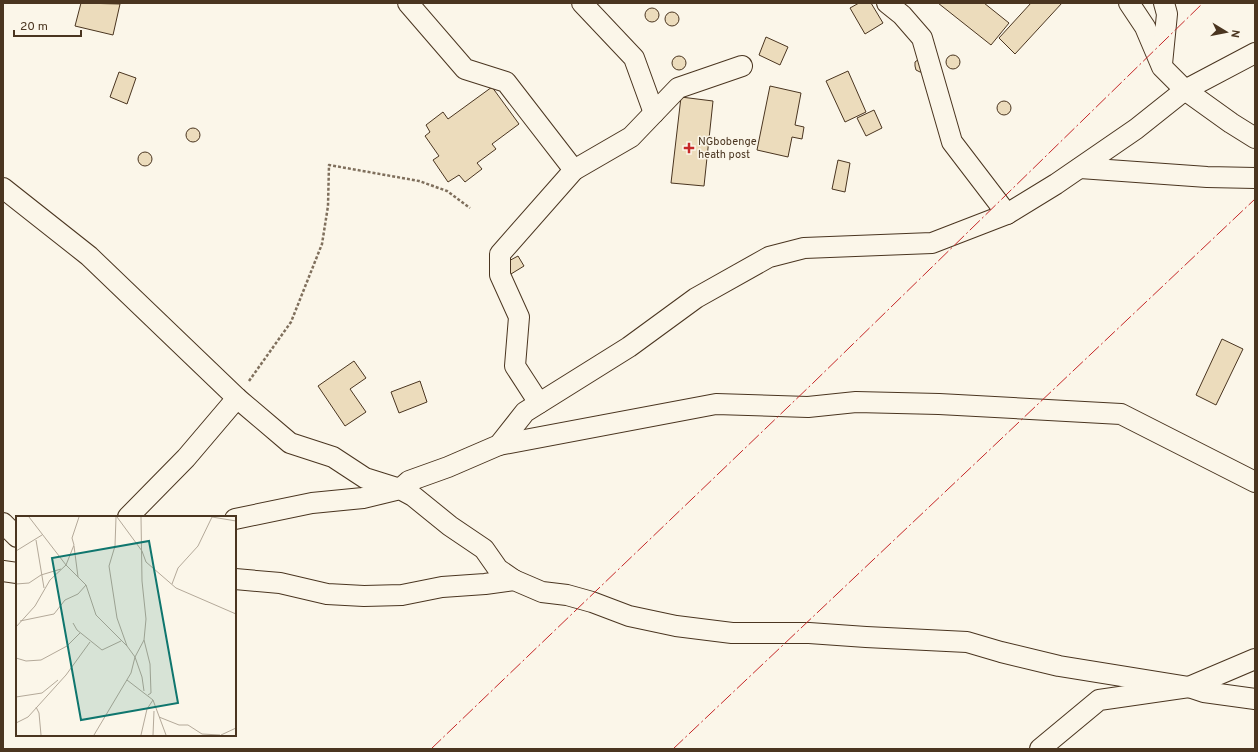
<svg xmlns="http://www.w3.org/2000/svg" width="1258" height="752" font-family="Overpass,sans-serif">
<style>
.building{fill:#ecdcbc;stroke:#4a3520}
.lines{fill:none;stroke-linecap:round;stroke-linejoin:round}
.minor-casing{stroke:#4a3520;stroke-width:22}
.path{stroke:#7f6f5c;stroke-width:2.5;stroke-dasharray:3 2;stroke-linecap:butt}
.minor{stroke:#fbf6e9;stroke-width:20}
.power{stroke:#c62828;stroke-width:1;stroke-dasharray:14 3 2 3;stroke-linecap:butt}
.poi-dot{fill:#c62828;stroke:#fbf6e9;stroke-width:1.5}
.labels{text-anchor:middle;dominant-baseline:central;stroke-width:3;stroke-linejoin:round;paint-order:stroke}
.poi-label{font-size:11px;fill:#4a3520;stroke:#fbf6e9;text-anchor:start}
.inset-road{fill:none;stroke:#b4a999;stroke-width:1}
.view{fill:#0f766e;fill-opacity:0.15;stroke:#0f766e;stroke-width:2}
.inset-edge{fill:none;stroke:#4a3520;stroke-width:2}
</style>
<rect width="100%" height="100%" fill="#fbf6e9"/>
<g class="building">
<polygon points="81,3 120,4 113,35 75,26"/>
<polygon points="859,3 871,3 883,23 865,34 850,8"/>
<polygon points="938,3 984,3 1009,23 991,45"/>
<polygon points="1031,3 1062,3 1015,54 999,38"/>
<circle cx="652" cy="15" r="7"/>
<circle cx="672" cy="19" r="7"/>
<polygon points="766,37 788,47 780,65 759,55"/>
<circle cx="953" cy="62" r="7"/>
<circle cx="679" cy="63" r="7"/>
<polygon points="919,59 925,72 920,72 916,70 915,66 915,62"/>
<polygon points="848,71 866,112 845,122 826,81"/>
<polygon points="119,72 136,78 127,104 110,97"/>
<polygon points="770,86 801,93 795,125 804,127 802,139 792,137 788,157 757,150"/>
<polygon points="492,87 519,124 492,144 496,149 477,163 482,169 465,182 459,175 448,182 433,160 439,156 425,136 430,132 426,125 443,112 448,119"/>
<polygon points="681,97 713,101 704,186 671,183"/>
<circle cx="1004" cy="108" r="7"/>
<polygon points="874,110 882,128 866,136 857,118"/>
<circle cx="193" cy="135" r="7"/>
<circle cx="145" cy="159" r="7"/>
<polygon points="838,160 850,163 845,192 832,189"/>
<polygon points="518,256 524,266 511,274 505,263"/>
<polygon points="1222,339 1243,349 1216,405 1196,395"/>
<polygon points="354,361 366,378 350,389 366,412 345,426 318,386"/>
<polygon points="420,381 427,402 399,413 391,392"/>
</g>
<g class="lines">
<g class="minor-casing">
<g id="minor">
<polyline points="408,3 465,69 506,82 574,170"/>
<polyline points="582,3 634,58 654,113"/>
<polyline points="887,3 902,15 922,38 952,142 1007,214"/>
<polyline points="1129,3 1145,27 1162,67 1185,90 1231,123 1255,138"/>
<polyline points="1162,64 1167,14 1164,3"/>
<polyline points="1080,168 1207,177 1255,178"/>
<polyline points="3,188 89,256 237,398 290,443 333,457 365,478 400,489 409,481 448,467 499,445 525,412 629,347 696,298 769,257 804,248 932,243 1007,214 1056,184 1136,129 1185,90 1255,53"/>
<polyline points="539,403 515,366 519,317 500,275 500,254 574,170 631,137 678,88 742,66"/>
<polyline points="499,445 716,404 808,407 856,402 939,404 1121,414 1255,482"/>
<polyline points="128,517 186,458 237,398"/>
<polyline points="235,519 312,503 363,498 400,489 413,496 450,526 484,549 498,569 514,580"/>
<polyline points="3,523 17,537"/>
<polyline points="3,571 17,573"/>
<polyline points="235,579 280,583 327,594 364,596 402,595 442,587 485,584 514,580 542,592 567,595 592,602 629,616 676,626 732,633 809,633 866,637 967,642 1001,652 1059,666 1189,687 1204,692 1255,699"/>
<polyline points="1040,749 1099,700 1189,687 1255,659"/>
</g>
</g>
<polyline class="path" points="249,381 291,322 322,244 328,206 329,165 419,181 447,191 470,208"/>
<use href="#minor" class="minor"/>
<g class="power">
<polyline points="431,749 812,384 1203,3"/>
<polyline points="673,749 1255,199"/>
</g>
</g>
<path class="poi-dot" d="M687 142h4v4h4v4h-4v4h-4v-4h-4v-4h4z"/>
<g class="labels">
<g class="poi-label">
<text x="698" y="142">NGbobenge<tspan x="698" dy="13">heath post</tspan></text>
</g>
</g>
<g transform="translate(16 516)">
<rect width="220" height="220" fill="#fbf6e9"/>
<path class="inset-road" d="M13,1l37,48 20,20 10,30 31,31 8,11 -4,16 -37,62M100,1l-1,29 -6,20 8,52 10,28M101,1l25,34 4,11 30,26 60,26M125,1l1,64 4,38 -2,21 6,24 1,29 -3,2M196,1l24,4M20,24l8,48M58,30l4,31M0,35l26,-16M0,68l13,-1 12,-8 20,-6M156,68l6,-16 20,-22 14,-29M4,105l34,-7 11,-14 13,-6 8,-9M57,107l4,7 25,20 19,-9M0,111l19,-21 15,-26 16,-15 8,-20 -2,-7 7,-21M128,124l-9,17 7,20 2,14M0,142l10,3 15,-1 26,-14 13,-13M111,164l26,20 13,35M0,181l26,-4 16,-13M20,191l3,6 2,22M143,201l20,8h9l14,9 18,1M0,207l12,-6 38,-42 24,-33M125,219l6,-26 6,-9M137,219l1,-24M205,219l15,-7"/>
<path class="view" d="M133,25l29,162 -97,17 -29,-162z"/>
<rect width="220" height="220" class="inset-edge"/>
</g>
<rect width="1258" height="752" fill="none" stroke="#4a3520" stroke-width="8"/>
<g transform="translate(1226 32) rotate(100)" stroke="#fbf6e9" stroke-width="3" paint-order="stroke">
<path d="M0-3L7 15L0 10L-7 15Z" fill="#4a3520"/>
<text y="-6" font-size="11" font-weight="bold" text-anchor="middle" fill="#4a3520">N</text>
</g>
<path d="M14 30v6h67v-6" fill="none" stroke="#4a3520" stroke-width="2"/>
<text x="20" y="30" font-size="12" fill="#4a3520" stroke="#fbf6e9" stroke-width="3" paint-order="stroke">20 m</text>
</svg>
